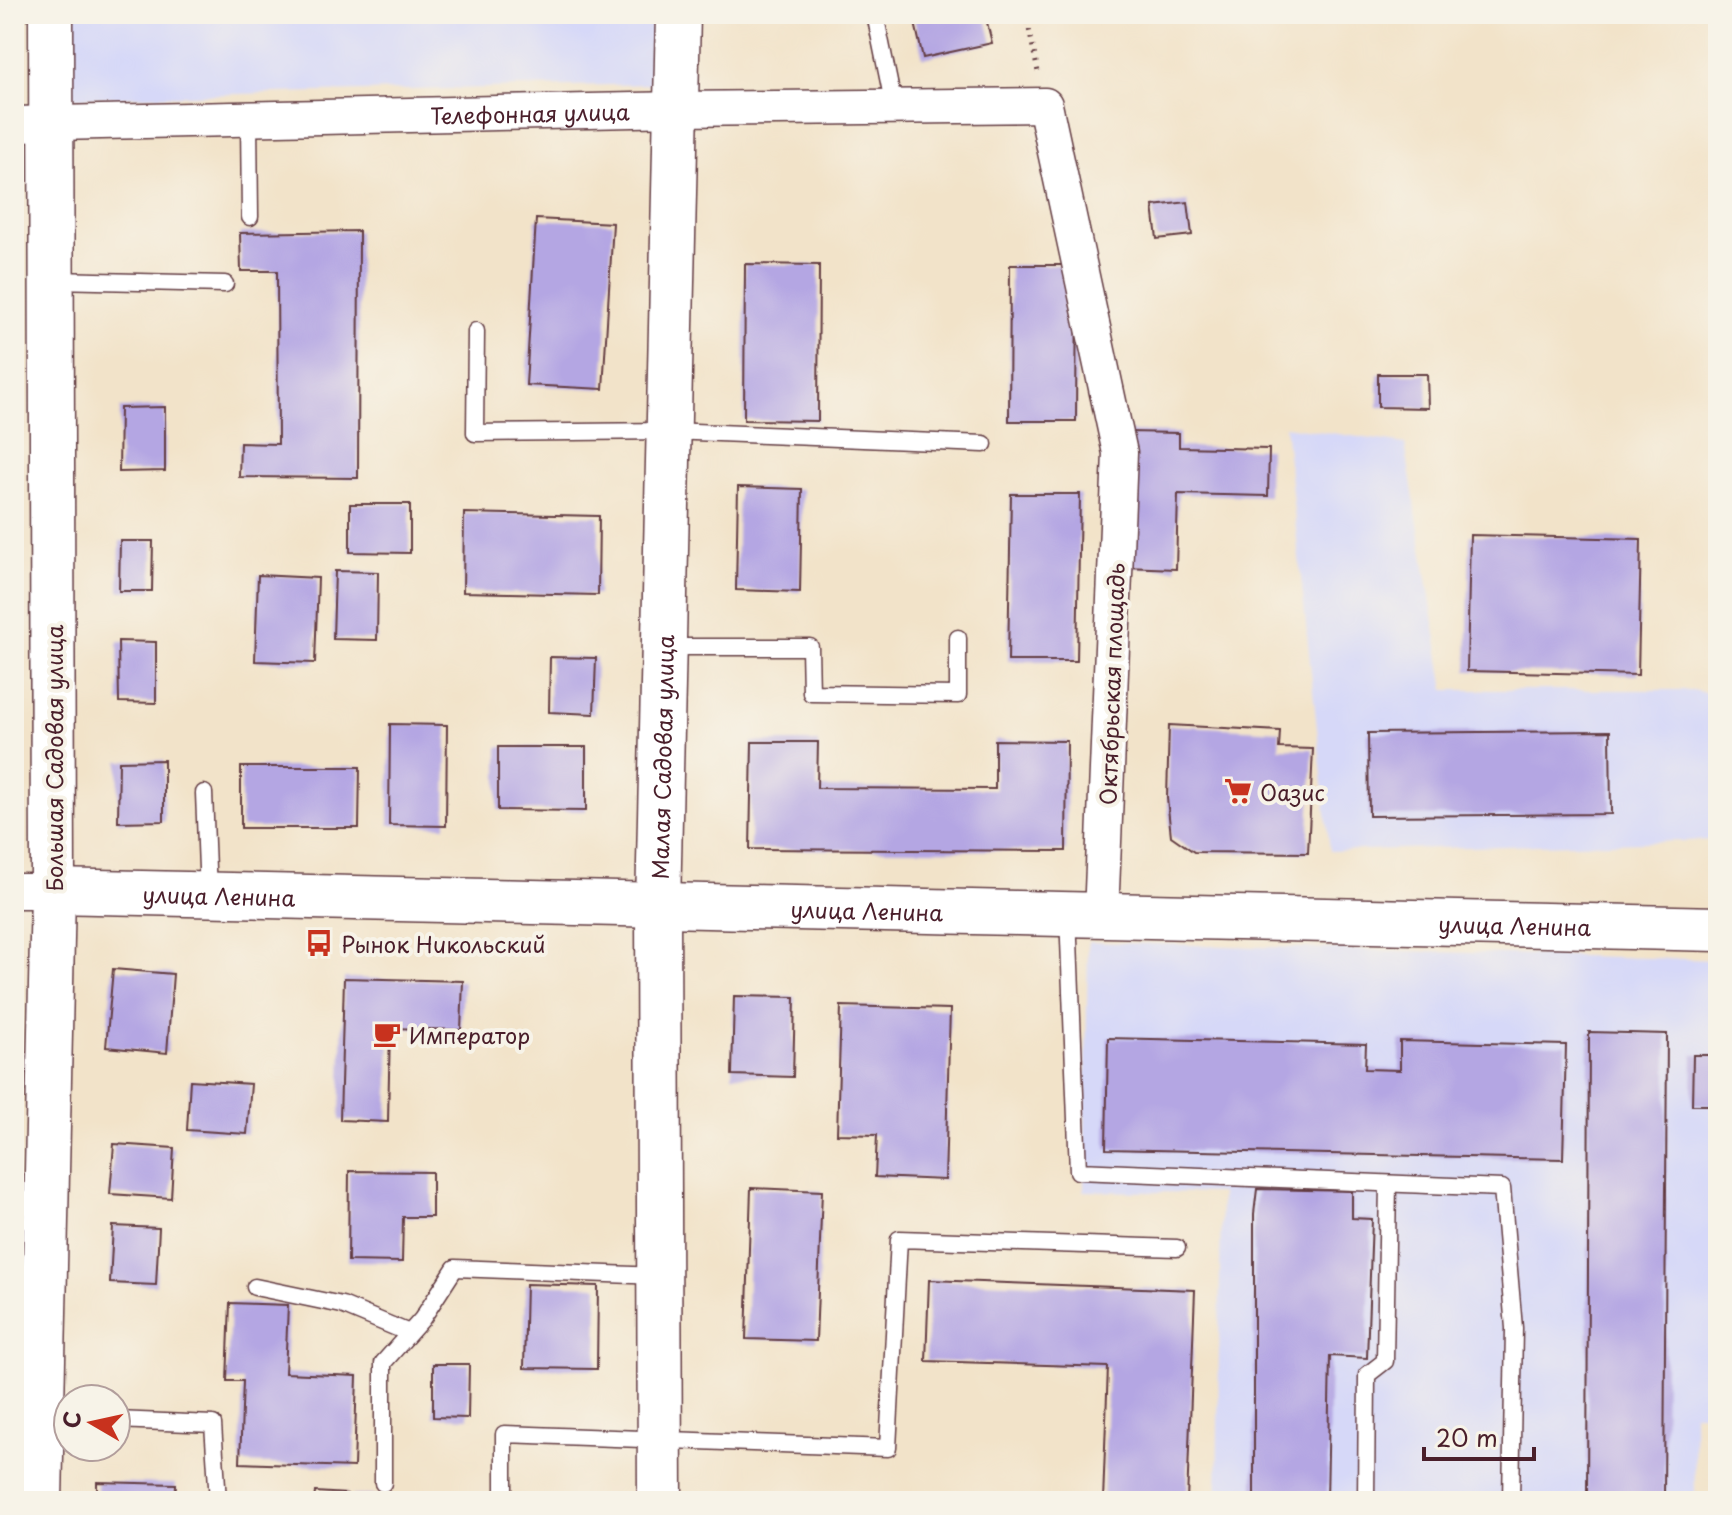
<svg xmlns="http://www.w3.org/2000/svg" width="1732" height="1515" font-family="'Playpen Sans',sans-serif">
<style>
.built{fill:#d6d8f8}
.building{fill:#b4a6e3}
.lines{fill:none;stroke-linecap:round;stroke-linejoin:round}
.lane-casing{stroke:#633c43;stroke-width:19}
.street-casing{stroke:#633c43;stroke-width:37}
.secondary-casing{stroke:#633c43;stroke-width:47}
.path{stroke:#633c43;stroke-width:5;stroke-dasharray:2 6;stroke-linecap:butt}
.lane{stroke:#fff;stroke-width:16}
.street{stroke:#fff;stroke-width:34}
.secondary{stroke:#fff;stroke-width:44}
.labels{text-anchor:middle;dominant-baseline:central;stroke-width:8;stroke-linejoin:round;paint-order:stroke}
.street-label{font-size:22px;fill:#4a1f2b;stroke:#f7f3e8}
.poi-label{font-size:22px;fill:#4a1f2b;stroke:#f7f3e8;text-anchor:start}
</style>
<rect width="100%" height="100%" fill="#f7f3e8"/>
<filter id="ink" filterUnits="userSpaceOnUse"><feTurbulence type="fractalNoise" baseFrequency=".0125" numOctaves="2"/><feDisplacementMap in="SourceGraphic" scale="16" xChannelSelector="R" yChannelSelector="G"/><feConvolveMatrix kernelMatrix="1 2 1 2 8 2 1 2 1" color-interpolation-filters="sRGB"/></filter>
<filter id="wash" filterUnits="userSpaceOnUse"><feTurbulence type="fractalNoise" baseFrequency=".006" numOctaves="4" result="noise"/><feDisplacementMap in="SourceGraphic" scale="32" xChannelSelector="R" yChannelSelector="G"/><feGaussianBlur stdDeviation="1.8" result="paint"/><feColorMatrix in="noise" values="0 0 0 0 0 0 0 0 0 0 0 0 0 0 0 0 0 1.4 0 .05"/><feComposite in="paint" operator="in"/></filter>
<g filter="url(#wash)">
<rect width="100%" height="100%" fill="#f2e3c9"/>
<g class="built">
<polygon points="70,14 652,14 652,84 71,98"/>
<polygon points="1285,426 1405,444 1445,690 1692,690 1718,695 1718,840 1330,851"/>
<polygon points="1088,942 1718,960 1718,1413 1694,1413 1695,1501 1217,1501 1221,1193 1084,1191"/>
</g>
<g id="blocks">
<g class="building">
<polygon points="913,14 985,14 992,43 923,58"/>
<polygon points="1188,202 1192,235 1157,239 1153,206"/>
<polygon points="536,219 613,223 603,389 526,385"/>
<polygon points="359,231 358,478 239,477 240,443 278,444 277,271 241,271 240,233"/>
<polygon points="745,264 819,265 818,421 744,420"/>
<polygon points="1010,265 1077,265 1076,421 1009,421"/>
<polygon points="1378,374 1427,374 1428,408 1378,407"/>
<polygon points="165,407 165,471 119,472 120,408"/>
<polygon points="1128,432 1179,433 1179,447 1269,449 1268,496 1178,494 1176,569 1125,567"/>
<polygon points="738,487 802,489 800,592 736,590"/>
<polygon points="1011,494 1080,494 1077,661 1008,661"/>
<polygon points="350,504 410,504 410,553 350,552"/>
<polygon points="464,513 599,516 598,595 463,592"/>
<polygon points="1470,535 1641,539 1638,675 1467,671"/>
<polygon points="120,541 153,541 152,591 119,591"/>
<polygon points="335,571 378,572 377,640 333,639"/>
<polygon points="258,575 318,578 315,663 255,661"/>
<polygon points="118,641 156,642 156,703 119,702"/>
<polygon points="550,657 596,658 594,714 549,712"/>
<polygon points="390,724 447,725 446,826 389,825"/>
<polygon points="1169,725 1280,731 1279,748 1313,749 1308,853 1194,852 1171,836 1167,798"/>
<polygon points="1610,731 1611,814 1369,816 1368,733"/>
<polygon points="995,740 1067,741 1066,851 750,849 752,742 818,742 817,788 995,789"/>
<polygon points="498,747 586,747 586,811 498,810"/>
<polygon points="164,760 164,821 118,822 119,761"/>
<polygon points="241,767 360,767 359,828 241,828"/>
<polygon points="113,969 173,974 167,1053 106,1047"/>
<polygon points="344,978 463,981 461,1030 390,1028 388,1122 340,1120"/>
<polygon points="734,996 795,997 793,1077 732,1075"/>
<polygon points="841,1006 950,1009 945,1180 875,1177 877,1135 837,1134"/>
<polygon points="1589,1032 1667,1034 1664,1501 1587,1501"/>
<polygon points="1108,1038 1366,1044 1365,1069 1400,1070 1400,1041 1566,1045 1563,1159 1106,1149"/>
<polygon points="1693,1055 1718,1055 1718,1105 1692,1105"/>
<polygon points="190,1080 251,1084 247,1134 187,1130"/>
<polygon points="114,1144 174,1148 171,1198 110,1194"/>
<polygon points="349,1171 432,1172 432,1217 403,1217 402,1262 348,1261"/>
<polygon points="751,1188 822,1191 816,1341 746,1339"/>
<polygon points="1257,1189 1352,1191 1352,1218 1372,1219 1367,1358 1330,1356 1327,1501 1254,1501 1254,1214"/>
<polygon points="113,1226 159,1228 156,1285 110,1283"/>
<polygon points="929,1280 1195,1290 1187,1501 1103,1501 1108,1367 926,1361"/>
<polygon points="526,1284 598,1286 597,1369 524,1368"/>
<polygon points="230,1303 288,1305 285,1373 357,1376 354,1467 240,1463 243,1381 227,1381"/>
<polygon points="433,1364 469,1364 468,1418 433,1417"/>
<polygon points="97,1482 176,1484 175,1501 97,1501"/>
<polygon points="315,1492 347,1494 347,1501 314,1501"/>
<polygon points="353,1495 444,1498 444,1501 353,1501"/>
</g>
</g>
</g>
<g filter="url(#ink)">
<use href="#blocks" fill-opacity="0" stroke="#633c43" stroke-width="2"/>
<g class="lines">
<g class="lane-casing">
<g id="lane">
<polyline points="875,14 894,107"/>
<polyline points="249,120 250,217"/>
<polyline points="54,280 225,284"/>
<polyline points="476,331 475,433 670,431 984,444"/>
<polyline points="666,647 810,647 811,693 958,695 958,638"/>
<polyline points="204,793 208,894"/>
<polyline points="1068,914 1078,1171 1502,1188 1514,1328 1511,1501"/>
<polyline points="255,1287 342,1305 409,1333"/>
<polyline points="116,1420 213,1424 218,1501"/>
<polyline points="383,1483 383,1363 422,1319 455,1268 658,1276"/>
<polyline points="504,1501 504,1434 888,1448 899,1239 1177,1248"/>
<polyline points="1366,1501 1367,1375 1385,1361 1388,1184"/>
</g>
</g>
<g class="street-casing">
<g id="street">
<path id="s1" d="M14,124l664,-15 367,-4 75,348 -19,462"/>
<polyline points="14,891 53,891"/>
</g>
</g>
<g class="secondary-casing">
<g id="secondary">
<path id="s2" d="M53,891l1665,38"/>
<polyline points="40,1501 53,891 51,14"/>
<path id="s3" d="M660,1501l-2,-594 20,-893"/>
</g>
</g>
<polyline class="path" points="1026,14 1038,72"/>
<use href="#lane" class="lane"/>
<use href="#street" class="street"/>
<use href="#secondary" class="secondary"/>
</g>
</g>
<defs>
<g id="supermarket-bare" transform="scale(2.16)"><path d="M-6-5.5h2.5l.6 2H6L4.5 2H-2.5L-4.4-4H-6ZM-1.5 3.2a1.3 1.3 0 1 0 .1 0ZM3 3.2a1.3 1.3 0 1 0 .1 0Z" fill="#c8321e" stroke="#f7f3e8" stroke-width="2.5" paint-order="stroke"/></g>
<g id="bus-bare" transform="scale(2.16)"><path d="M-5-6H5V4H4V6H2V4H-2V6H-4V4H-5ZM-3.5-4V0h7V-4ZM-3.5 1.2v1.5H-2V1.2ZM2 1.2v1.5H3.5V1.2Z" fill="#c8321e" stroke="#f7f3e8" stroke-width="2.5" paint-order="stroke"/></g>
<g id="cafe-bare" transform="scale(2.16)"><path d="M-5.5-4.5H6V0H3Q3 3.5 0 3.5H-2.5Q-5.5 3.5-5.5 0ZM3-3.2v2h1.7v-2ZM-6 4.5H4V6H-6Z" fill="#c8321e" stroke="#f7f3e8" stroke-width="2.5" paint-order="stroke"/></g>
</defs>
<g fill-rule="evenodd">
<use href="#supermarket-bare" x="1238" y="791"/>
<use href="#bus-bare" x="319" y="943"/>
<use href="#cafe-bare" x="387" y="1034"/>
</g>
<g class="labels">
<g class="street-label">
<text stroke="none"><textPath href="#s1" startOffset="516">Телефонная улица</textPath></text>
<text transform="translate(1111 684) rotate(-88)">Октябрьская площадь</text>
<text stroke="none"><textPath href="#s3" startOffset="744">Малая Садовая улица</textPath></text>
<text transform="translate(53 758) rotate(-90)">Большая Садовая улица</text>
<text stroke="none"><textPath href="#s2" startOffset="166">улица Ленина</textPath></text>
<text stroke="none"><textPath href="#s2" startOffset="814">улица Ленина</textPath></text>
<text stroke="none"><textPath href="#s2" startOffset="1462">улица Ленина</textPath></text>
</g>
<g class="poi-label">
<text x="1260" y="791">Оазис</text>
<text x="341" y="943">Рынок Никольский</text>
<text x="409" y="1034">Император</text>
</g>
</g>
<rect width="1732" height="1515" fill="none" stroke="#f7f3e8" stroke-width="48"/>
<g transform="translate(92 1423) rotate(279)"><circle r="38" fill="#f7f3e8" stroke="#b29e9c" stroke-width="2"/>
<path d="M0-6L14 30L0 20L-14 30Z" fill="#c8321e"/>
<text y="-12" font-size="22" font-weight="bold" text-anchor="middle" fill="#4a1f2b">С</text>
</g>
<path d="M1424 1447v12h110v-12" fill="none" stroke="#4a1f2b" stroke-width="4"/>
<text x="1436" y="1447" font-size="24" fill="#4a1f2b" stroke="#f7f3e8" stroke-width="6" paint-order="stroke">20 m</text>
</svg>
